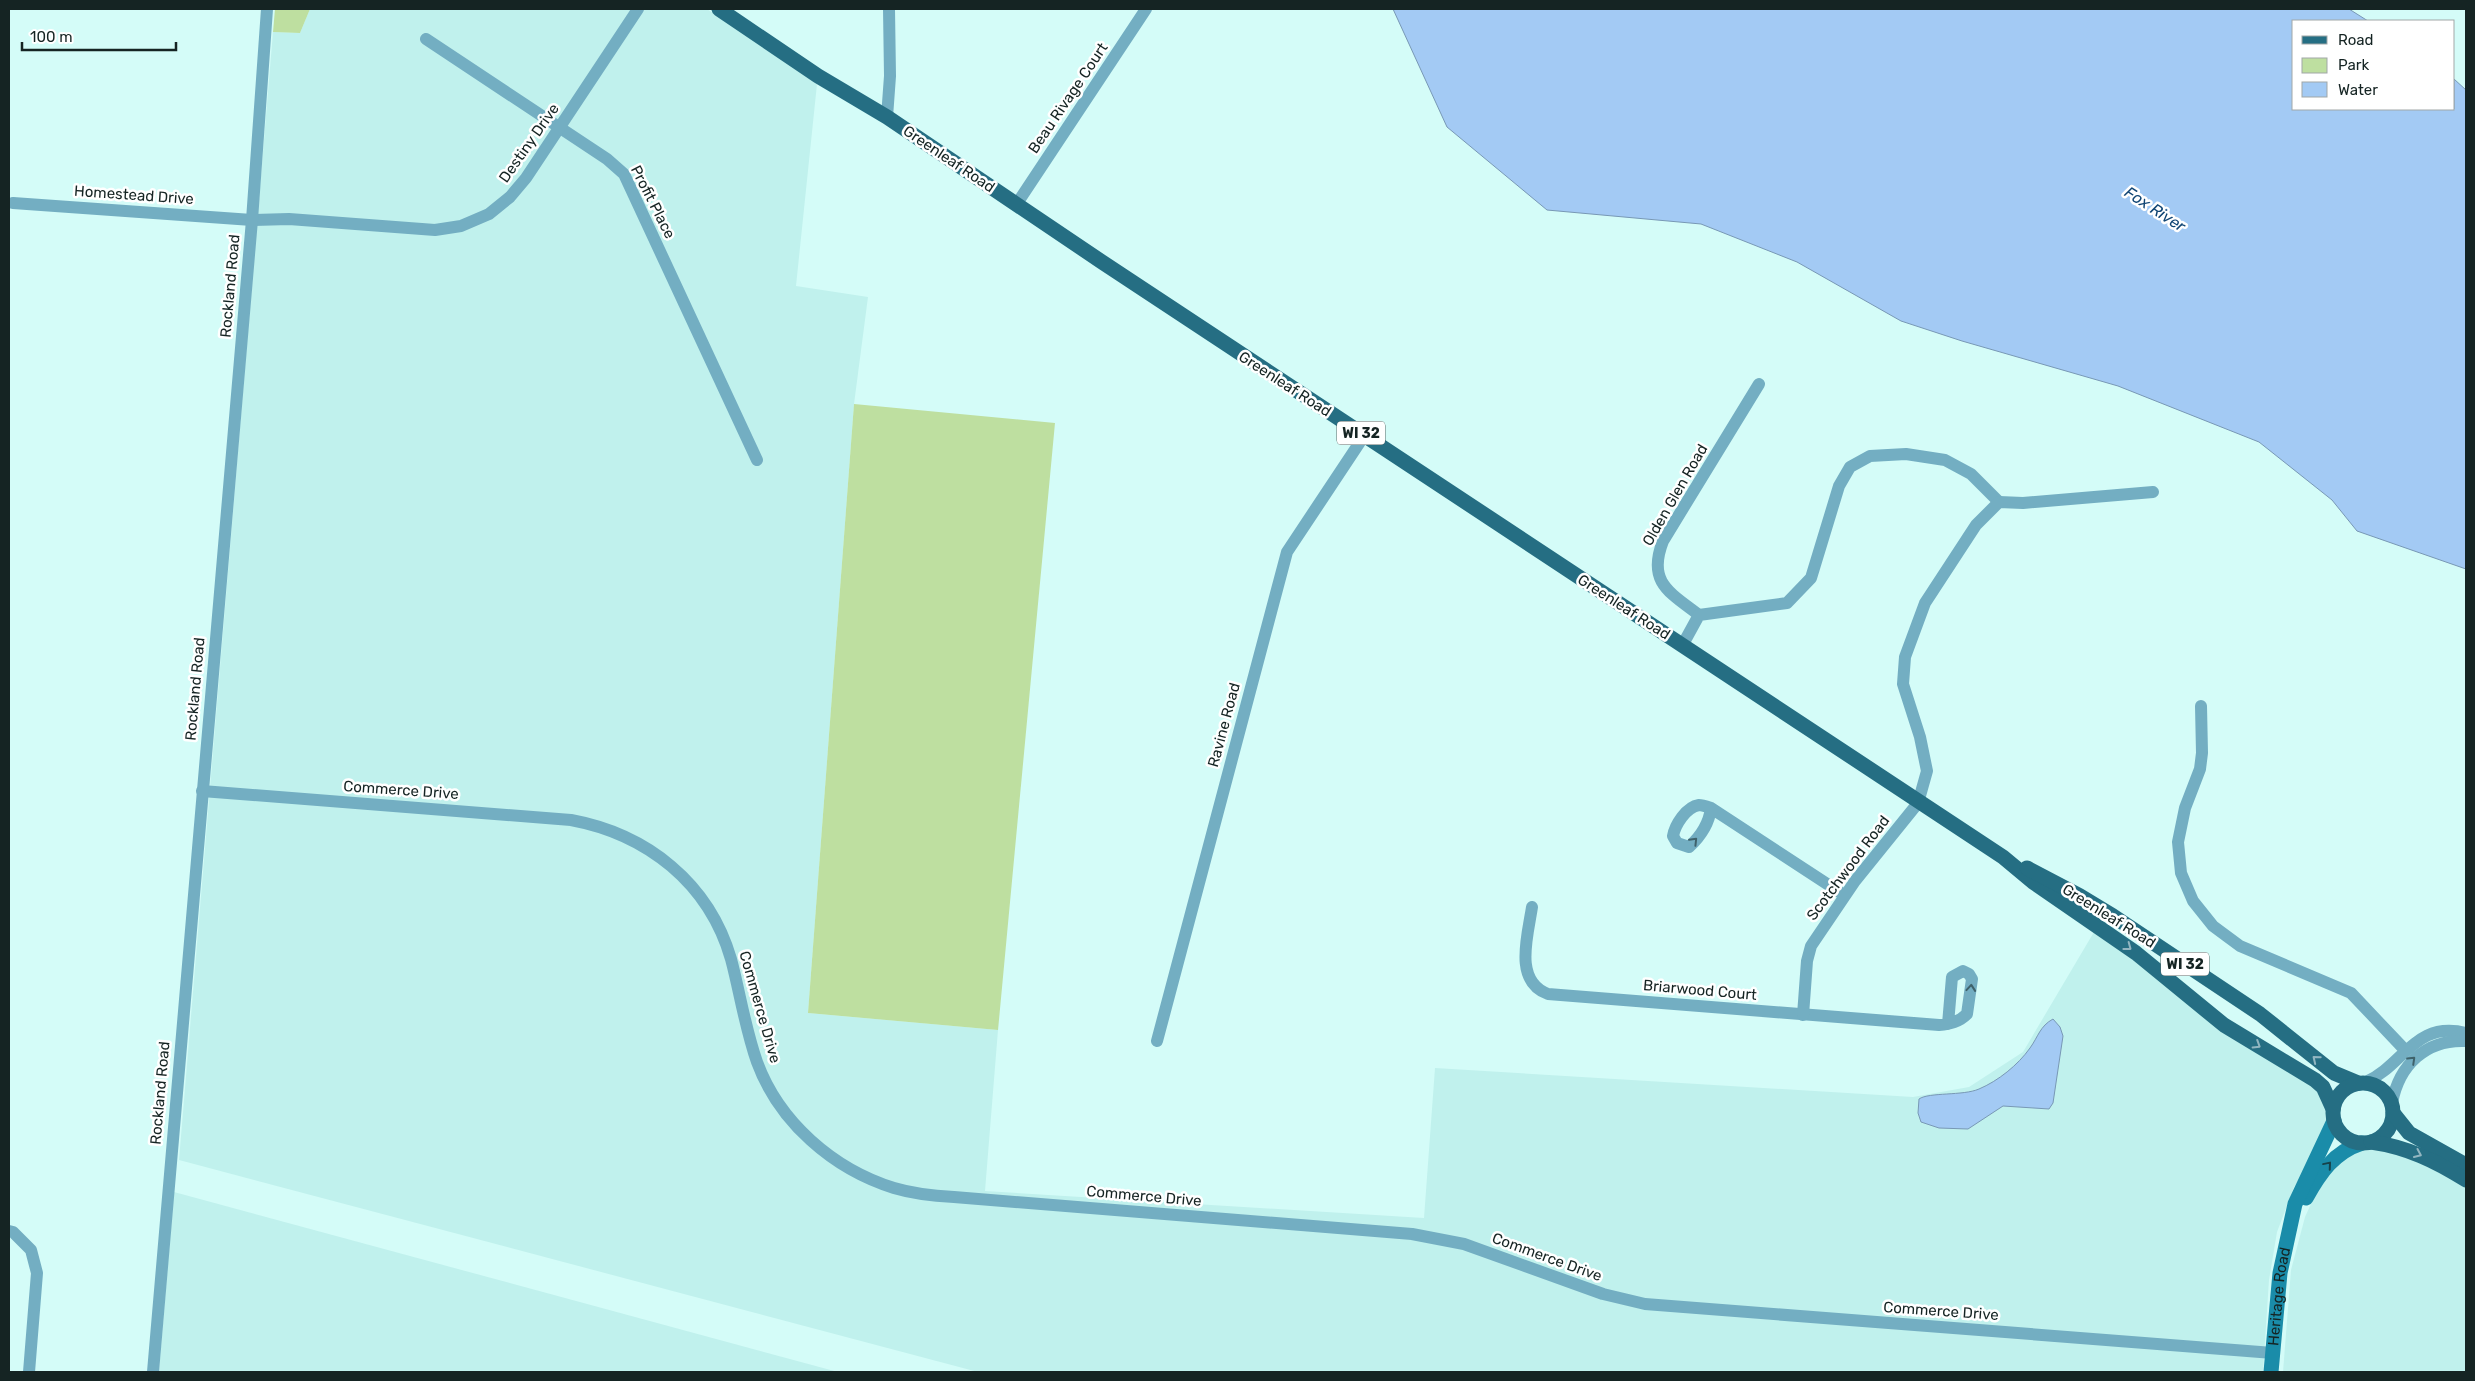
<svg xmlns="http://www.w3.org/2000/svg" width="2475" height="1381" font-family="Rubik,sans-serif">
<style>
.built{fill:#c0f1ed}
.green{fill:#bedfa0}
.water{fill:#a3caf4;stroke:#7898b5}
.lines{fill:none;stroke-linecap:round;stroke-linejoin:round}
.street{stroke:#73aec2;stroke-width:12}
.secondary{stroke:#1a8ca9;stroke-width:15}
.primary{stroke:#256e83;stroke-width:15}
.oneway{stroke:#3f626b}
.oneway2{stroke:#92b6c1}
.oneway3{stroke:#16434b}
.labels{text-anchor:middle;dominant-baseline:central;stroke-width:5;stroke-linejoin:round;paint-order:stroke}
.shield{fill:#fff;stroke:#5b6665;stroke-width:1}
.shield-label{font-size:14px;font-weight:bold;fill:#152423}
.street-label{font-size:15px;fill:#152423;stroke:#fff}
.water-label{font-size:16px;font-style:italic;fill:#104574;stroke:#fff}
</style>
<rect width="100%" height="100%" fill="#d4fcf8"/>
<g class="built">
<polygon points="310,9 707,9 817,84 796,286 868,297 854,404 808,1013 998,1030 985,1191 1424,1218 1435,1068 1913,1097 1969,1087 2023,1052 2094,932 2315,1086 2327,1111 2326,1123 2311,1161 2294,1187 2277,1232 2269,1280 2263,1372 978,1372 179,1160 273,32 300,33"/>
<polygon points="2367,1148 2377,1148 2406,1154 2466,1187 2466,1372 2283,1372 2291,1270 2305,1217 2316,1193 2342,1157"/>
<polygon points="174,1192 838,1372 159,1372"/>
</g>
<g class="green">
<polygon points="275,9 310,9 300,33 273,32"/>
<polygon points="854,404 1055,423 998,1030 808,1013"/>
</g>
<g class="water">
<polygon points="1393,9 2349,9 2368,21 2294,21 2294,109 2454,109 2454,79 2466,90 2466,569 2357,531 2332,500 2259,442 2118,386 1962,341 1901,321 1797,262 1701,224 1547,210 1447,127"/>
<path d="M2053,1019l7,8 3,9 -10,67 -4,6 -46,-3 -35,23 -29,-1 -18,-6 -3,-9 1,-14c10,-7 44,-3 60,-10 19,-8 39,-24 51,-41 8,-11 10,-22 23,-29z"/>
</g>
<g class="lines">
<g class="street">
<polyline points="426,39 607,159 624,174 757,460"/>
<polyline points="887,117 890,76 889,9"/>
<polyline points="13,203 252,220 289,219 435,230 461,226 489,214 510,197 526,178 638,9"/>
<polyline points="1016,205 1146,9"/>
<path d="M1699,615c-30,-23 -52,-33 -36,-74l96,-157"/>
<polyline points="1682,646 1699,615 1787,603 1811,578 1839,486 1850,467 1870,456 1906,454 1945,460 1971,474 1999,502"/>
<polyline points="2201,706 2202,753 2200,769 2185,808 2178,842 2181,873 2193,901 2213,926 2240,946 2351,993 2405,1050"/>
<path d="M202,791l369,29c76,14 138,63 160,139 9,34 14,69 26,103 22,60 76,107 137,126 20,6 40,8 60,9l458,37 52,10 139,50 42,10 628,49"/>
<path d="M1711,808c-2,16 -10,28 -22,39l-12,-4 -4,-7c2,-11 13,-29 26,-31 3,0 9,2 12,3l133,87"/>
<path d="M1532,907c-4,28 -19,74 16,87l391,31c11,-1 20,-3 28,-11l5,-35 -3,-5 -6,-3 -11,6 -4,47"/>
<polyline points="1803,1015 1807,961 1811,946 1855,881 1918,803 1927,771 1920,737 1903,684 1905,657 1925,603 1976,525 1999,502 2023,503 2153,492"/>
<polyline points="1157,1041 1287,552 1364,436"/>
<path d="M2366,1082c38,-17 49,-62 100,-49"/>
<path d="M2392,1103c7,-38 34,-64 74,-62"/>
<polyline points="9,1231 13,1232 31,1250 37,1273 29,1372"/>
<polyline points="153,1372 252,220 267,9"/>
</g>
<g class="secondary">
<path d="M2306,1198c14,-25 28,-46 56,-55"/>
<path id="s1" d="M2271,1372l9,-99 15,-69 39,-83"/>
</g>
<g class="primary">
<polyline points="719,9 818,76 887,117 1102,262 2003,857 2033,882 2136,953 2224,1025 2315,1080 2323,1087 2333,1109"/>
<polyline points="2027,868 2080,896 2113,916 2260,1014 2334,1073 2358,1083"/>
<circle cx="2363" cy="1113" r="30"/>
<polyline points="2393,1113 2409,1133 2466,1165"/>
<path d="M2371,1142c36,5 65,19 95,38"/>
</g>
</g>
<defs><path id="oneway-chevron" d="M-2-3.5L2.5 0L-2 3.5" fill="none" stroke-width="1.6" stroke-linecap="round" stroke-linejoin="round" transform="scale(1.25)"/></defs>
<g class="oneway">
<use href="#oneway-chevron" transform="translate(1694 841) rotate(-46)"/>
<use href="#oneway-chevron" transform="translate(1971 988) rotate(-85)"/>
<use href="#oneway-chevron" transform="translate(2412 1060) rotate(-44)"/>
</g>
<g class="oneway2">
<use href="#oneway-chevron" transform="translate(2128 947) rotate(37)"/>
<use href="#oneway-chevron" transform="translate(2257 1045) rotate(32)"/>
<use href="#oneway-chevron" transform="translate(2316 1059) rotate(-141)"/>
<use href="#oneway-chevron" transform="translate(2418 1154) rotate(24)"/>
</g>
<use class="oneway3" href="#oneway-chevron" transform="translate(2328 1165) rotate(-50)"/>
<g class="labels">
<g class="shield">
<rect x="1337" y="421.5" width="48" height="23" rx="4"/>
<rect x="2161" y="952.5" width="48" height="23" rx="4"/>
</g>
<g class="shield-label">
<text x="1361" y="433">WI 32</text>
<text x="2185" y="964">WI 32</text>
</g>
<g class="street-label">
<text transform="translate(1068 98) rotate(-56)">Beau Rivage Court</text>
<text transform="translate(529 143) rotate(-55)">Destiny Drive</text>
<text transform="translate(949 159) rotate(34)">Greenleaf Road</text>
<text transform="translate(134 195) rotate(4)">Homestead Drive</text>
<text transform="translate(653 202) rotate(63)">Profit Place</text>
<text transform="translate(230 286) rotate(-85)">Rockland Road</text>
<text transform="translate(1285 384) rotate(33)">Greenleaf Road</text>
<text transform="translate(1675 495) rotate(-60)">Olden Glen Road</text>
<text transform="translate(1624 607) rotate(33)">Greenleaf Road</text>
<text transform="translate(195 689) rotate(-85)">Rockland Road</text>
<text transform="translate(1224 725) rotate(-75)">Ravine Road</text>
<text transform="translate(401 790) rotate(4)">Commerce Drive</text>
<text transform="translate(1848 868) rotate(-53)">Scotchwood Road</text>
<text transform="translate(2109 916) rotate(32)">Greenleaf Road</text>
<text transform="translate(1700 990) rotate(5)">Briarwood Court</text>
<text transform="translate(760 1007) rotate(74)">Commerce Drive</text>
<text transform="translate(160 1093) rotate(-85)">Rockland Road</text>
<text transform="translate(1144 1196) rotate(5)">Commerce Drive</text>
<text transform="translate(1547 1257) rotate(20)">Commerce Drive</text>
<text stroke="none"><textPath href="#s1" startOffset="76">Heritage Road</textPath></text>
<text transform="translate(1941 1311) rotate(4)">Commerce Drive</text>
</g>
<g class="water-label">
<text transform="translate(2155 209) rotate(33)">Fox River</text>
</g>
</g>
<rect width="2475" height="1381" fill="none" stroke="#152423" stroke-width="20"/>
<rect x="2292" y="20" width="162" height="90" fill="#ffffff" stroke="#a1a7a7"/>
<rect x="2302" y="36" width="25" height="8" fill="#256e83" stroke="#a1a7a7"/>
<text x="2338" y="45" font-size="15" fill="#152423">Road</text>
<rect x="2302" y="58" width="25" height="15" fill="#bedfa0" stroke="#a1a7a7"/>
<text x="2338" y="70" font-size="15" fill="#152423">Park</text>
<rect x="2302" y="82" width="25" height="15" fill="#a3caf4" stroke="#a1a7a7"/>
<text x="2338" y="95" font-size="15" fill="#152423">Water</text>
<path d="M22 42v8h154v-8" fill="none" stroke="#152423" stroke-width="2.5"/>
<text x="30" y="42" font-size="15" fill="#152423" stroke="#ffffff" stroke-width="4" paint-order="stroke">100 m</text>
</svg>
